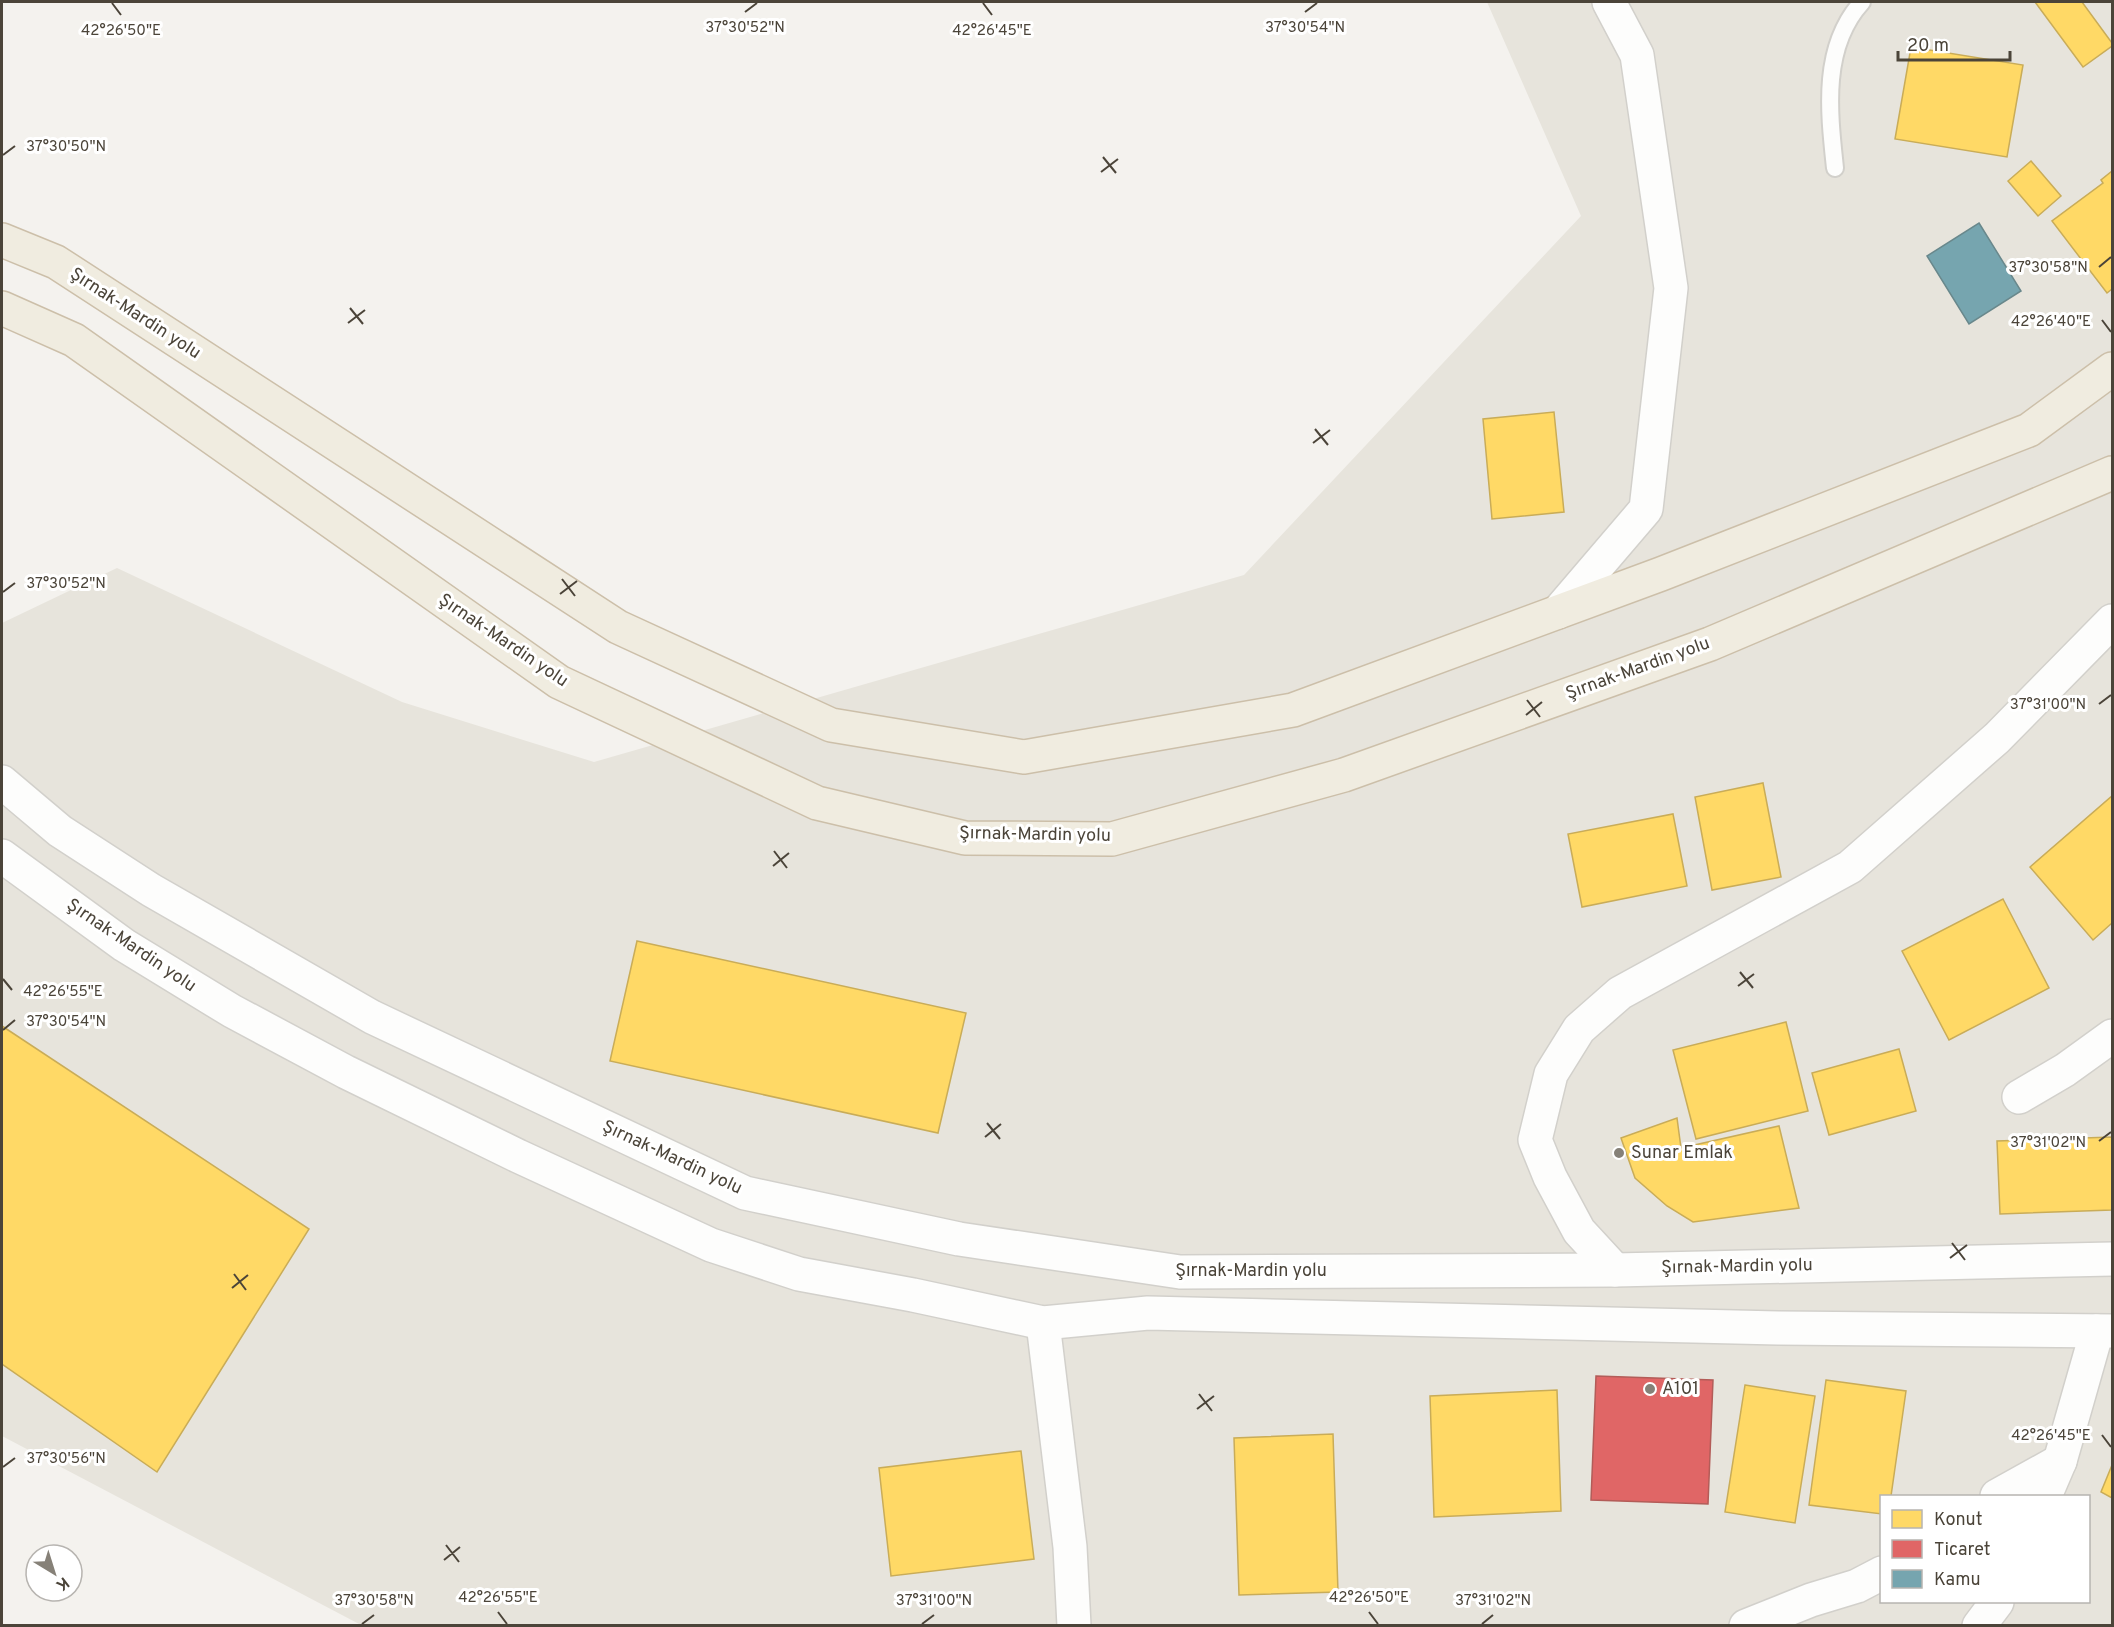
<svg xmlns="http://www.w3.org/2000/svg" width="2114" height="1627" font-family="Overpass,sans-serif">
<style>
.residential{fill:#e7e4dc;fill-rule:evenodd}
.homes{fill:#ffd966;stroke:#c9ac58;stroke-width:1.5}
.shops{fill:#e06666;stroke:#b35c58;stroke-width:1.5}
.public{fill:#76a5af;stroke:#69888c;stroke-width:1.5}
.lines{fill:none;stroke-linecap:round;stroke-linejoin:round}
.service-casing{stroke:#d2d0cb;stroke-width:20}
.minor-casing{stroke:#d2d0cb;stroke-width:36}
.tertiary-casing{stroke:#d2d0cb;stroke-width:36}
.trunk-casing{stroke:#ccbfa9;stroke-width:36}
.service{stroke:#fdfdfc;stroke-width:16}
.minor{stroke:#fdfdfc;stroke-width:33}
.tertiary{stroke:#fdfdfc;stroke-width:33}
.trunk{stroke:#f0ece0;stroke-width:33}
.ticks{fill:none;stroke:#4b4439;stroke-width:2}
.poi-dot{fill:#868178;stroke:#fff;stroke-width:2}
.labels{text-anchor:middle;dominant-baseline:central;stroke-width:6;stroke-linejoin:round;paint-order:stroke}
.street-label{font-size:18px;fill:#4b4439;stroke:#fff}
.poi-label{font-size:18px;fill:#4b4439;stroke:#fff;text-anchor:start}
.ticks-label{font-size:15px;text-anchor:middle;fill:#4b4439;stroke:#fff;stroke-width:6;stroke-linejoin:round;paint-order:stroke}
</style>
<rect width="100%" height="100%" fill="#f4f2ee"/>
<path class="residential" d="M1487,2h625v1623h-1751l-359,-189v-813l115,-55 285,134 192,60 650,-187 337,-359zM1882,1496h206v106h-206z"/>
<g class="homes">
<polygon points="2035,2 2082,2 2112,43 2112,46 2083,67"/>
<polygon points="1911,47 2023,65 2007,157 1895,139"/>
<polygon points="2031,161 2061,196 2038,216 2008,181"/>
<polygon points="2112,171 2112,289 2107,293 2052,221 2103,183 2101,180"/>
<polygon points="1554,412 1564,512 1492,519 1483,419"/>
<polygon points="1763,783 1781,877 1712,890 1695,797"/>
<polygon points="2112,796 2112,923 2093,940 2030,867"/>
<polygon points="1673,814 1687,886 1582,907 1568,834"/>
<polygon points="2003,899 2049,988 1949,1040 1902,951"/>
<polygon points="637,941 966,1013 938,1133 610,1061"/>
<polygon points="1786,1022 1808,1111 1696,1139 1673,1050"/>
<polygon points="2,1026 309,1229 157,1472 2,1364"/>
<polygon points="1899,1049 1916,1111 1829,1135 1812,1073"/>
<polygon points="1677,1118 1681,1148 1779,1126 1799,1208 1693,1222 1667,1206 1635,1178 1621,1138"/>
<polygon points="2112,1137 2112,1210 2000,1214 1997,1141"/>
<polygon points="1826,1380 1906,1391 1891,1496 1882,1496 1882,1514 1809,1505"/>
<polygon points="1745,1385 1815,1396 1795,1523 1725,1512"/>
<polygon points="1557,1390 1561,1511 1434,1517 1430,1396"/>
<polygon points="1333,1434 1338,1592 1239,1595 1234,1438"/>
<polygon points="1021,1451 1034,1559 891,1576 879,1468"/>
<polygon points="2112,1465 2112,1498 2101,1492"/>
</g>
<polygon class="shops" points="1596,1376 1713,1380 1708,1504 1591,1500"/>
<polygon class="public" points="1979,223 2021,291 1969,324 1927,256"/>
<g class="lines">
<g class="service-casing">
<path id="service" d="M1835,168c-6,-56 -14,-121 27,-166"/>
</g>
<g class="minor-casing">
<g id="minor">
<polyline points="1558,612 1646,509 1671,288 1637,55 1609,2"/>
<polyline points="2019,1097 2065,1070 2112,1036"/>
<polyline points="1615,1270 1579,1231 1550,1177 1535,1140 1551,1074 1579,1029 1620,993 1850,867 1997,738 2112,621"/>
<polyline points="1043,1323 1070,1547 1074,1626"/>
<polyline points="1997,1496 2060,1461"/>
<polyline points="2045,1496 2060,1461 2097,1331"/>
<polyline points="1746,1626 1811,1600 1857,1586 1882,1573"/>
<polyline points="1979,1626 1997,1602"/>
</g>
</g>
<g class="tertiary-casing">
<g id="tertiary">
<polyline points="2,782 60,831 151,890 372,1017 745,1193 959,1239 1180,1272 1615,1270 2112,1259"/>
<polyline points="2,856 124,945 232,1011 346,1072 518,1156 711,1245 799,1274 913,1295 1043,1323 1148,1313 1778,1328 2112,1331"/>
</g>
</g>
<g class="trunk-casing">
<g id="trunk">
<polyline points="2,240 56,262 618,627 831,725 1024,757 1293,710 1661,574 2029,430 2112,369"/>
<polyline points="2,308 74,340 559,682 817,803 965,838 1112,839 1344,775 1710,644 2112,473"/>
</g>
</g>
<use href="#service" class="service"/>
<use href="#minor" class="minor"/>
<use href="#tertiary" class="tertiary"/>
<use href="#trunk" class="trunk"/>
</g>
<path class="ticks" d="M112,3l9,12M983,3l9,12M745,12l12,-9M1305,12l12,-9M3,155l12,-9M1103,157l13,16M1101,172l17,-13M2099,267l12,-10M350,308l13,16M2102,320l9,12M348,323l17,-13M1315,429l13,16M1313,443l17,-13M562,579l13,17M3,592l12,-9M560,594l17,-13M1527,700l13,17M2099,704l12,-9M1526,715l16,-13M774,851l13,17M773,866l16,-13M1740,972l13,16M3,979l9,11M1738,986l16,-12M3,1030l12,-10M987,1123l13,16M985,1137l16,-13M2099,1141l12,-9M1952,1243l13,17M1950,1258l17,-13M234,1274l12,16M232,1288l16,-13M1199,1394l13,17M1197,1409l17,-13M2102,1435l9,12M3,1467l12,-9M446,1545l13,17M444,1560l16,-13M498,1612l9,12M1369,1612l9,12M362,1624l12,-9M922,1624l12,-9M1482,1624l11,-9"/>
<g class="poi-dot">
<circle cx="1619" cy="1153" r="6"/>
<circle cx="1650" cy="1389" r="6"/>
</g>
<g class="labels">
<g class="street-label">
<text transform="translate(135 314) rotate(33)">Şırnak-Mardin yolu</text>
<text transform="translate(503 641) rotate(34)">Şırnak-Mardin yolu</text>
<text transform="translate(1638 669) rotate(-20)">Şırnak-Mardin yolu</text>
<text transform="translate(1035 835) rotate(1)">Şırnak-Mardin yolu</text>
<text transform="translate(131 946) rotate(34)">Şırnak-Mardin yolu</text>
<text transform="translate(672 1158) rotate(25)">Şırnak-Mardin yolu</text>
<text transform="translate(1737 1267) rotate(-1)">Şırnak-Mardin yolu</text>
<text x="1251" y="1271">Şırnak-Mardin yolu</text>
</g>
<g class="poi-label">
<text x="1631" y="1153">Sunar Emlak</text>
<text x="1662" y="1389">A101</text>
</g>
</g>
<g class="ticks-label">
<text x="745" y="32">37°30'52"N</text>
<text x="1305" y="32">37°30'54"N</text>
<text x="992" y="35">42°26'45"E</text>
<text x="121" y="35">42°26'50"E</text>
<text x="66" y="151">37°30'50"N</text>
<text x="2048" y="272">37°30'58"N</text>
<text x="2051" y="326">42°26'40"E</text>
<text x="66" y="588">37°30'52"N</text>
<text x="2048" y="709">37°31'00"N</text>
<text x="63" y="996">42°26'55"E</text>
<text x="66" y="1026">37°30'54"N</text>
<text x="2048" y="1147">37°31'02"N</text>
<text x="2051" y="1440">42°26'45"E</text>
<text x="66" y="1463">37°30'56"N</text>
<text x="498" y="1602">42°26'55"E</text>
<text x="1369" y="1602">42°26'50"E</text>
<text x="374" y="1605">37°30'58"N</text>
<text x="934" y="1605">37°31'00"N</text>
<text x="1493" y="1605">37°31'02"N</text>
</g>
<rect width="2114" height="1627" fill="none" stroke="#4b4439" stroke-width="6"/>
<rect x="1880" y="1495" width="210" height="108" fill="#ffffff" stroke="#b7b4b0" stroke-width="1.5"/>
<rect x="1892" y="1510" width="30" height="18" fill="#ffd966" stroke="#b7b4b0" stroke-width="1.5"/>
<text x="1934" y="1525" font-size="18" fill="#4b4439">Konut</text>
<rect x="1892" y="1540" width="30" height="18" fill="#e06666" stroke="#b7b4b0" stroke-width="1.5"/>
<text x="1934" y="1555" font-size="18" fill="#4b4439">Ticaret</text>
<rect x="1892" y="1570" width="30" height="18" fill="#76a5af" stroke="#b7b4b0" stroke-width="1.5"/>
<text x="1934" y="1585" font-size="18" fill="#4b4439">Kamu</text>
<g transform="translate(54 1573) rotate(142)"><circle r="28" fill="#ffffff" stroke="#b7b4b0" stroke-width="1.5"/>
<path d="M0-4.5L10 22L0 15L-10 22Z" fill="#868178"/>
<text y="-9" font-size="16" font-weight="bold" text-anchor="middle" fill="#4b4439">K</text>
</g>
<path d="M1898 51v9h112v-9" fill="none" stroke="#4b4439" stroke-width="3"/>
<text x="1907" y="51" font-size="18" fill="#4b4439" stroke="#ffffff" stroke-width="4.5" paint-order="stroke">20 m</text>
</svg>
